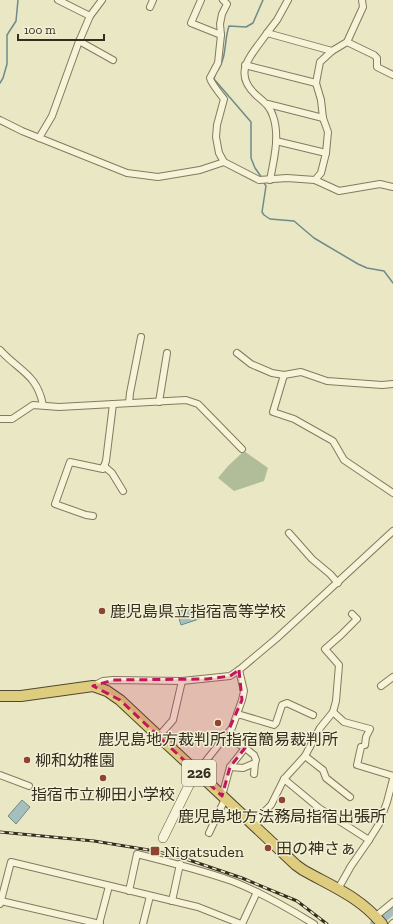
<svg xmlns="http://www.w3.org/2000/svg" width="393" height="924" font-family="'Zilla Slab','Noto Sans JP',serif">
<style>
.cemetery{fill:#b1bd99}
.water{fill:#a6bebc;stroke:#6e8b8a}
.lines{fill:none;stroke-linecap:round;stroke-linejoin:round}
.stream{stroke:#6e8b8a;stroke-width:1.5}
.river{stroke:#a6bebc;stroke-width:10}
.minor-casing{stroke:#847a5d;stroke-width:8}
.secondary-casing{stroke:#655b40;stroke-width:10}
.trunk-casing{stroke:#524731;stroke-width:12}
.minor{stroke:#f6f3d8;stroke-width:6}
.secondary{stroke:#f6f3d8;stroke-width:9}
.trunk{stroke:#decd7f;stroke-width:10}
.rail-casing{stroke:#352e1f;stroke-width:3}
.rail{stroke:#f2f0d4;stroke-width:1.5;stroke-dasharray:4.5;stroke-linecap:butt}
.marked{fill:#c2185b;fill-opacity:0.2;stroke:#c2185b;stroke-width:3;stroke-dasharray:8 5;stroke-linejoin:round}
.poi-dot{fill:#8d4532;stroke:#f2f0d4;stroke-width:1.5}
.labels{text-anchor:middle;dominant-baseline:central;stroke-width:3;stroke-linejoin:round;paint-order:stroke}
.shield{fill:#f2f0d4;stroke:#6e6855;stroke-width:1}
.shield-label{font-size:15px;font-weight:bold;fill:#352e1f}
.poi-label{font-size:16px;fill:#352e1f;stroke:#f2f0d4;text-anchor:start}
</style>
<rect width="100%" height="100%" fill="#eae7c5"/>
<polygon class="cemetery" points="244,451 268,468 264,481 234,491 218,478 228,466"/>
<g class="water">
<polygon points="197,605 202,618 181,625 177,612"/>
<polygon points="22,800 30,807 16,824 8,816"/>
</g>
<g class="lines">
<g class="stream">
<path d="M218,70c9,-13 6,-30 11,-44l17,1 7,-4 10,-23"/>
<polyline points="215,75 214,79 251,122 251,158 255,168 262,178"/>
<polyline points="0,83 3,78 7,64 7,35 16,21 18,0"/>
<polyline points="263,181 266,186 262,212 264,215 270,219 294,221 314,238 358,264 367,268 384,271 393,283"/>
</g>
<polyline class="river" points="375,924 393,909"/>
<g class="minor-casing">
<g id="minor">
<polyline points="58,0 90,16"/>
<polyline points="201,0 191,23 221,35"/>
<path d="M223,0l4,4 -5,10 -2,10 1,11 -3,28 -8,15c1,5 10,16 14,21l-7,26 -1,12 3,16 5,9 35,18 28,-2 28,2 24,11 41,-7 13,3"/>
<polyline points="150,7 153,0"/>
<polyline points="267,33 277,20 288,0"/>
<polyline points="79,41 113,60"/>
<polyline points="347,42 374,55 377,58 377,67 393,75"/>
<polyline points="245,65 316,83"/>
<polyline points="268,104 323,118"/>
<polyline points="0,120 22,131 127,173 158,177 200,170 224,162"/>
<polyline points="39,138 52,116 78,44 90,16 102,0"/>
<polyline points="276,141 326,153"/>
<path d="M270,180c4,-21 10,-44 3,-64 -3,-10 -9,-14 -17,-21 -25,-23 -4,-40 11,-62l65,18"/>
<polyline points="315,180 321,173 326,153 328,132 323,118 321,100 316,83 320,62 332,51 347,42 363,7 362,0"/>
<path d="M0,350c19,21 37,24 43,55"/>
<polyline points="237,353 251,364 272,373 284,375 301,372 327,381 382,385 393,384"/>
<polyline points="284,375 273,412 294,419 333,441 344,460 393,493"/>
<polyline points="159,402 167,353"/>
<polyline points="129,403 130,393 141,337"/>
<polyline points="0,419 12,419 33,405 59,407 186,400 198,404 242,449"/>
<polyline points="104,466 112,473 123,491"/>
<polyline points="93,516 86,515 55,504 70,462 103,469 106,461 113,404"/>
<polyline points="289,533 312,559 330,574 338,583"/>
<polyline points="93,686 103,681 113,680 182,681 230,676 239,670 277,638 393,531"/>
<polyline points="381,686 393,677"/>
<polyline points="333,712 344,722 370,729 366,737 365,745"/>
<polyline points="237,715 241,715 274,725 276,723 282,705 287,703 313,715"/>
<polyline points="159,736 173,720 182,681"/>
<polyline points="361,747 357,765 393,776"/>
<polyline points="305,756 323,770 326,778 350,797"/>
<polyline points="230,767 243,768 255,763 256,760 254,755 245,748"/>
<polyline points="196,771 205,762 232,728 242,700 244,691 239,670"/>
<polyline points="254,774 255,763"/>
<polyline points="0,775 29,786"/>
<polyline points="284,779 319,808 369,840"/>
<polyline points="222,796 230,767 245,748 226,736"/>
<polyline points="252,824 271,805 284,779 305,756 320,728 333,712 336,701 339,665 325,649 341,635 357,619 352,614"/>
<polyline points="209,833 225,799"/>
<polyline points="338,889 351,866 369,840 379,824 387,802 393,779"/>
<path d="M129,891l8,-37c32,8 64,16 95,27 28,11 56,27 82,43"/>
<polyline points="1,901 100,924"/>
<polyline points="172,901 180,864"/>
<polyline points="0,904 11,862 198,907 241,924"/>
<polyline points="376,916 393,902"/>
<polyline points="99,924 109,886"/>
<polyline points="143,924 150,896"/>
<polyline points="242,924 257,892"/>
<polyline points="392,924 393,923"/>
</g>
</g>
<g class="secondary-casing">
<polyline id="secondary" points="163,838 196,771"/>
</g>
<g class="trunk-casing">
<path id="trunk" d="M0,696h21l72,-10 14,5 13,9 176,165 7,5c30,17 57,27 79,54"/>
</g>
<use href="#minor" class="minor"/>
<use href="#secondary" class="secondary"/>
<use href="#trunk" class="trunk"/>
<g class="rail-casing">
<polyline id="rail" points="0,832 94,841 155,851 189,860 242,878 297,901 327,924"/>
</g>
<use href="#rail" class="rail"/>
</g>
<path class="marked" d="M239,670l3,30 -16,36 19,12 -15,19 -8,29 -102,-96 -27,-14 20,-6 94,-1 23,-3z"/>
<g class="poi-dot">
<circle cx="102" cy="611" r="4"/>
<circle cx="218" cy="723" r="4"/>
<circle cx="27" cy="760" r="4"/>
<circle cx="103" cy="778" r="4"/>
<circle cx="282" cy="800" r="4"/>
<circle cx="268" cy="848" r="4"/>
<rect x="150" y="846" width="10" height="10" rx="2"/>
</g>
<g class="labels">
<rect class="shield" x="182" y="760" width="34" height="26" rx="3"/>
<g class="shield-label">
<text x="199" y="773">226</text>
</g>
<g class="poi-label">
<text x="110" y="611">鹿児島県立指宿高等学校</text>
<text x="218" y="739" text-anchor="middle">鹿児島地方裁判所指宿簡易裁判所</text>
<text x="35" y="760">柳和幼稚園</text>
<text x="103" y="794" text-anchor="middle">指宿市立柳田小学校</text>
<text x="282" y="816" text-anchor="middle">鹿児島地方法務局指宿出張所</text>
<text x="276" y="848">田の神さぁ</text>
<text x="164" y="851">Nigatsuden</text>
</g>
</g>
<path d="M18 34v6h86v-6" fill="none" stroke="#352e1f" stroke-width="2"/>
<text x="24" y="34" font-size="12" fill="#352e1f" stroke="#f2f0d4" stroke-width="3" paint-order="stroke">100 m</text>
</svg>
